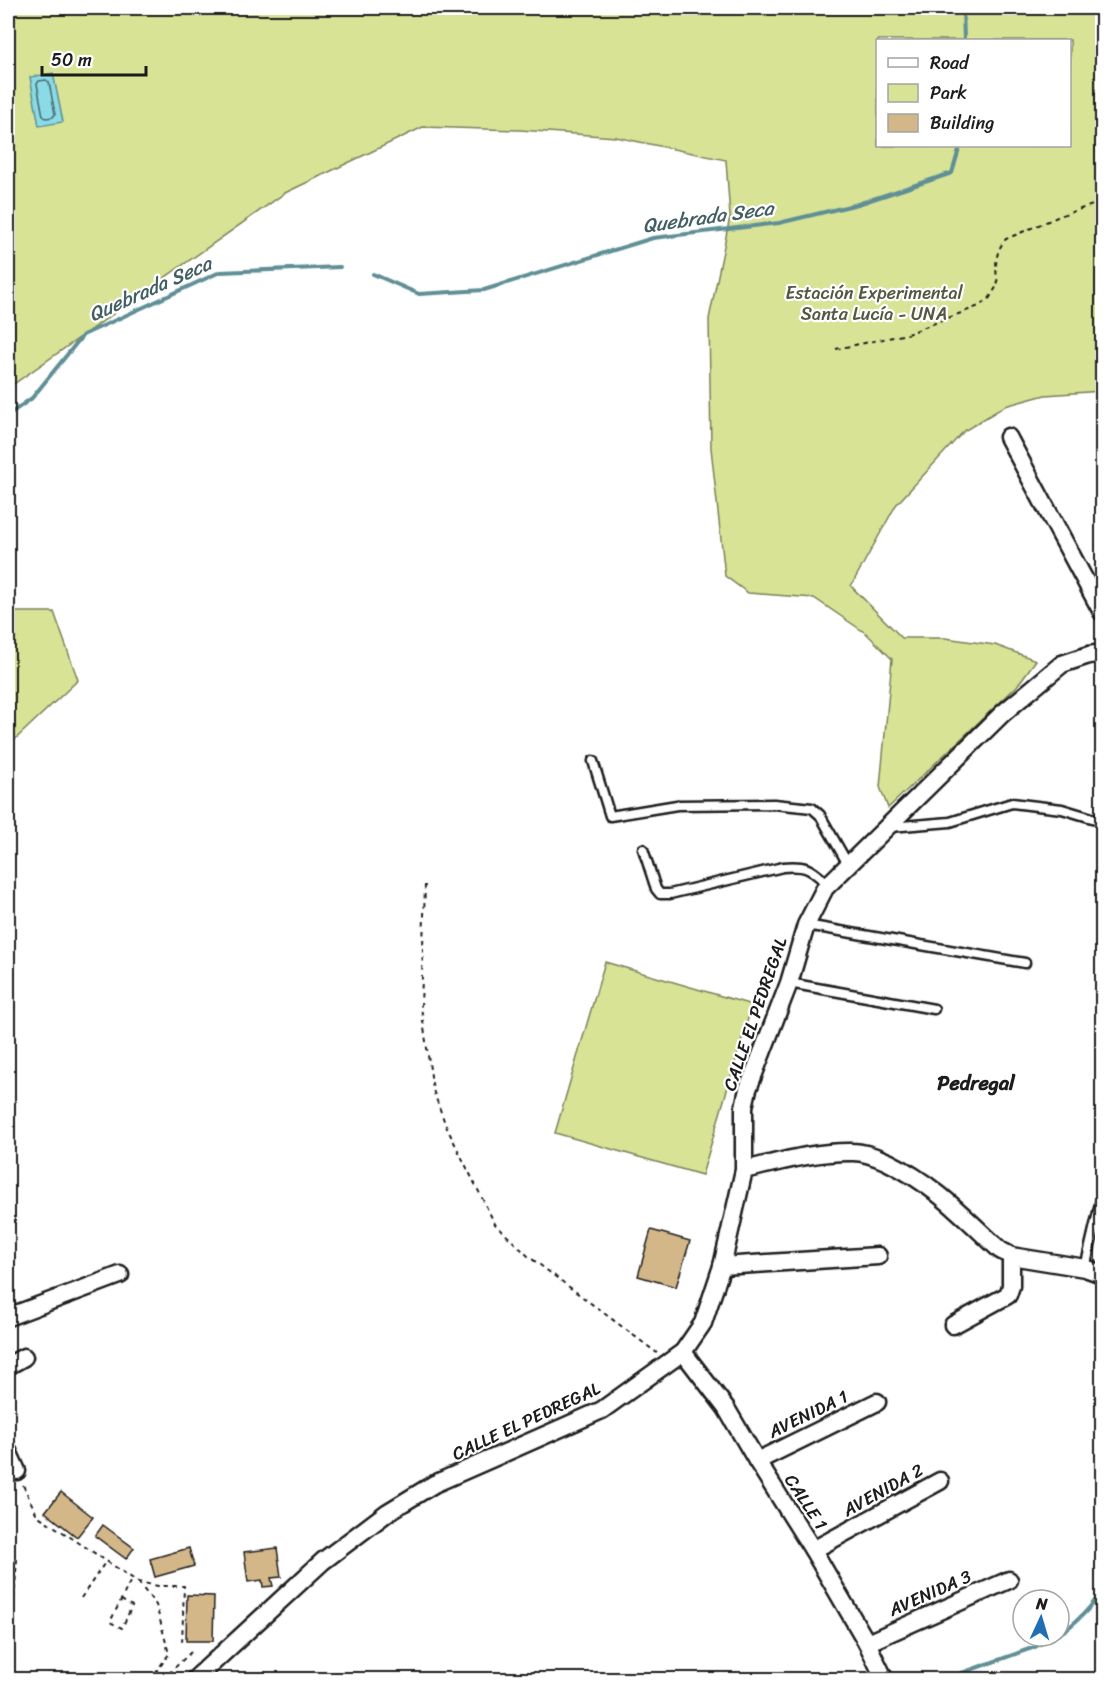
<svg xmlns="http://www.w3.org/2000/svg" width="1110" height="1687" font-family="Sriracha,sans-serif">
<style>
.green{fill:#d8e396;stroke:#7a8059;stroke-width:1.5;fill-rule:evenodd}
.water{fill:#8adbe6;stroke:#5e8f95;stroke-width:1.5}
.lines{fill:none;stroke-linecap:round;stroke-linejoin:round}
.shore{stroke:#48686d;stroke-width:1.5}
.stream{stroke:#5e8f95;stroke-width:4}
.building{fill:#d3b788;stroke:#1c1c1c;stroke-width:1.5}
.service-casing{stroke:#1c1c1c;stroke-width:13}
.minor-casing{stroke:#1c1c1c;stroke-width:21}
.path{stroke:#1c1c1c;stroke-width:2;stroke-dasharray:4.5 4.5;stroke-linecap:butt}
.service{stroke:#fff;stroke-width:8}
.minor{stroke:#fff;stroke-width:16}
.labels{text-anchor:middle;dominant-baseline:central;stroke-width:4.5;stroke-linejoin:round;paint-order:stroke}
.park-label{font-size:18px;fill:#545841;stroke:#fff}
.street-label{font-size:18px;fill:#1c1c1c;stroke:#fff}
.water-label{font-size:20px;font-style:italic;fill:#425f63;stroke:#fff}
.neighbourhood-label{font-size:20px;font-weight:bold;fill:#1c1c1c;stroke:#fff}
</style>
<rect width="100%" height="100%" fill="#fff"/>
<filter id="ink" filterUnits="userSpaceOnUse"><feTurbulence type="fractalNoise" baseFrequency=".0167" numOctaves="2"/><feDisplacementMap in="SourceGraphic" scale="12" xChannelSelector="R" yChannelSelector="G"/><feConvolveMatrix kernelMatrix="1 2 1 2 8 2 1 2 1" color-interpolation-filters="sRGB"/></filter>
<g filter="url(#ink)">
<g class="green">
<path d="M8,8h1094v383l-57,4 -40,11 -41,25 -68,74 -45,81 51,52h43l50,7 41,15 -19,26 -129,122 -8,-21 12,-128 -25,-25 -53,-36 -66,-5 -23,-17 -14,-128 -2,-129 21,-102 -4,-57 -110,-23 -96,-7 -97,-3 -138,66 -277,195zM878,40h192v106h-192z"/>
<polygon points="8,612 54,612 78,680 8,746"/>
<polygon points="605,962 752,1005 702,1175 555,1133"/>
</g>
<polygon class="water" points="53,73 63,122 39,126 30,77"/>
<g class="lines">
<polygon class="shore" points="46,80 49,82 55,114 53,117 46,118 43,116 37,84 39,81"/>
<g class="stream">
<polyline points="963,8 964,40"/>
<polyline points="373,274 419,294 484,290 653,238 779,223 858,204 952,173 960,146"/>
<polyline points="8,415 32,398 83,335 220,272 340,267"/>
<path d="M1059,1634c14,-8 38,-31 43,-46"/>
<polyline points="942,1680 1035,1647 1055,1636"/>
</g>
</g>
<g class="building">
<polygon points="651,1230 690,1241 676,1287 638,1276"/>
<polygon points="61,1492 93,1517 77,1537 45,1512"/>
<polygon points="103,1525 134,1548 126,1559 95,1536"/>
<polygon points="189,1548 194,1566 155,1577 150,1559"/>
<polygon points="277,1548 281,1577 271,1578 273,1586 263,1587 262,1580 248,1582 244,1552"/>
<polygon points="187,1595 214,1596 213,1641 186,1641"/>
</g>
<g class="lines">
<g class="service-casing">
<g id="service">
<polyline points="593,761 610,816 677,805 774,804 812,808 820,815 849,866"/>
<polyline points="890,827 950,822 1012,803 1062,809 1102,821"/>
<path d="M643,849l13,40 4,5h10l113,-27c26,-2 27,2 46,18"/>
<polyline points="806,925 1025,963"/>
<polyline points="789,983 934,1009"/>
<polyline points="1085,1268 1102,1195"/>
</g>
</g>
<g class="minor-casing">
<g id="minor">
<polyline points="1008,437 1102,612"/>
<path d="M744,1170c35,-8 72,-19 109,-18 11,0 24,5 35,10 47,23 74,53 112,88l11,6 74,12 17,6"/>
<polyline points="722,1266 878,1256"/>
<polyline points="8,1317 120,1275"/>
<polyline points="953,1325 1008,1295 1011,1286 1011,1256"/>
<polyline points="683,1352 726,1408 757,1461 813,1550 867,1643 885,1680"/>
<polyline points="8,1366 24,1357"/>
<polyline points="8,1451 17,1471"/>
<polyline points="757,1461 877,1402"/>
<polyline points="813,1550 940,1481"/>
<polyline points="867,1643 1009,1580"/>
<polyline points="194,1680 323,1561 388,1512 434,1484 602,1410 683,1352 703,1323 722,1266 744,1170 744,1107 748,1089 789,983 806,925 825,888 1002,714 1062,664 1089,655 1102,653"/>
</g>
</g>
<g class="path">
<path d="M836,349l71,-15 72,-28 10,-7 9,-15c-3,-16 -4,-32 8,-45l56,-24 40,-13"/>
<polyline points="425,885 421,1007 433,1090 446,1126 495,1224 528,1256 657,1353"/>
<polyline points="23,1485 37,1515 138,1582 158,1586 184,1586 182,1644"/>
<polyline points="138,1582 156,1605 169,1654 153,1676 157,1680"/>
<polyline points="81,1598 106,1561"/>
<polyline points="121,1600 132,1606 122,1628 110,1622 132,1578"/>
<polyline points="8,1680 17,1559"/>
<polyline points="162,1680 191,1652"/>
</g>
<use href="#service" class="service"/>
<use href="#minor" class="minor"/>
</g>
</g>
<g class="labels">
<g class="park-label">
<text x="874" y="293">Estación Experimental<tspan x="874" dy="21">Santa Lucía - UNA</tspan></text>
</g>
<g class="street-label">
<text transform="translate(755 1014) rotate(-71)">CALLE EL PEDREGAL</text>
<text transform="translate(808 1414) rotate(-26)">AVENIDA 1</text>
<text transform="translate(526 1421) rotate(-25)">CALLE EL PEDREGAL</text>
<text transform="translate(883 1490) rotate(-29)">AVENIDA 2</text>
<text transform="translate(806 1502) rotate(57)">CALLE 1</text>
<text transform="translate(930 1593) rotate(-24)">AVENIDA 3</text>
</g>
<g class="water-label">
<text transform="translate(708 217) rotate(-8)">Quebrada Seca</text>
<text transform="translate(150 289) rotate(-24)">Quebrada Seca</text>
</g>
<g class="neighbourhood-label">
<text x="976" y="1083">Pedregal</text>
</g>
</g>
<rect width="1110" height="1687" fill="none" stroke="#fff" stroke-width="30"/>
<rect x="15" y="15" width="1080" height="1657" fill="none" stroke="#1c1c1c" stroke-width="2" filter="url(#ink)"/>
<rect x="876" y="39" width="195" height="108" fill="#ffffff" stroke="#a4a4a4" stroke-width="1.5"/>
<rect x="888" y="58" width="30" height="9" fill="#ffffff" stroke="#a4a4a4" stroke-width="1.5"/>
<text x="930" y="69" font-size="18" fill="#1c1c1c">Road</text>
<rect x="888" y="84" width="30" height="18" fill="#d8e396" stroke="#a4a4a4" stroke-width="1.5"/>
<text x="930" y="99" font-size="18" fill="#1c1c1c">Park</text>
<rect x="888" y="114" width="30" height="18" fill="#d3b788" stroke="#a4a4a4" stroke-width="1.5"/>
<text x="930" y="129" font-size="18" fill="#1c1c1c">Building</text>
<g transform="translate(1041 1618) rotate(4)"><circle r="28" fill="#ffffff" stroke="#a4a4a4" stroke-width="1.5"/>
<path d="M0-4.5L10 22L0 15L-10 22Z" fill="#1f6fb2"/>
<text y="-9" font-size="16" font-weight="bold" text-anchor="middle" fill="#1c1c1c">N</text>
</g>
<path d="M42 66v9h104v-9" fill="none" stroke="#1c1c1c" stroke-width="3"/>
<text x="51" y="66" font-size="18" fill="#1c1c1c" stroke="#ffffff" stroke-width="4.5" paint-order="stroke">50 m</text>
</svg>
